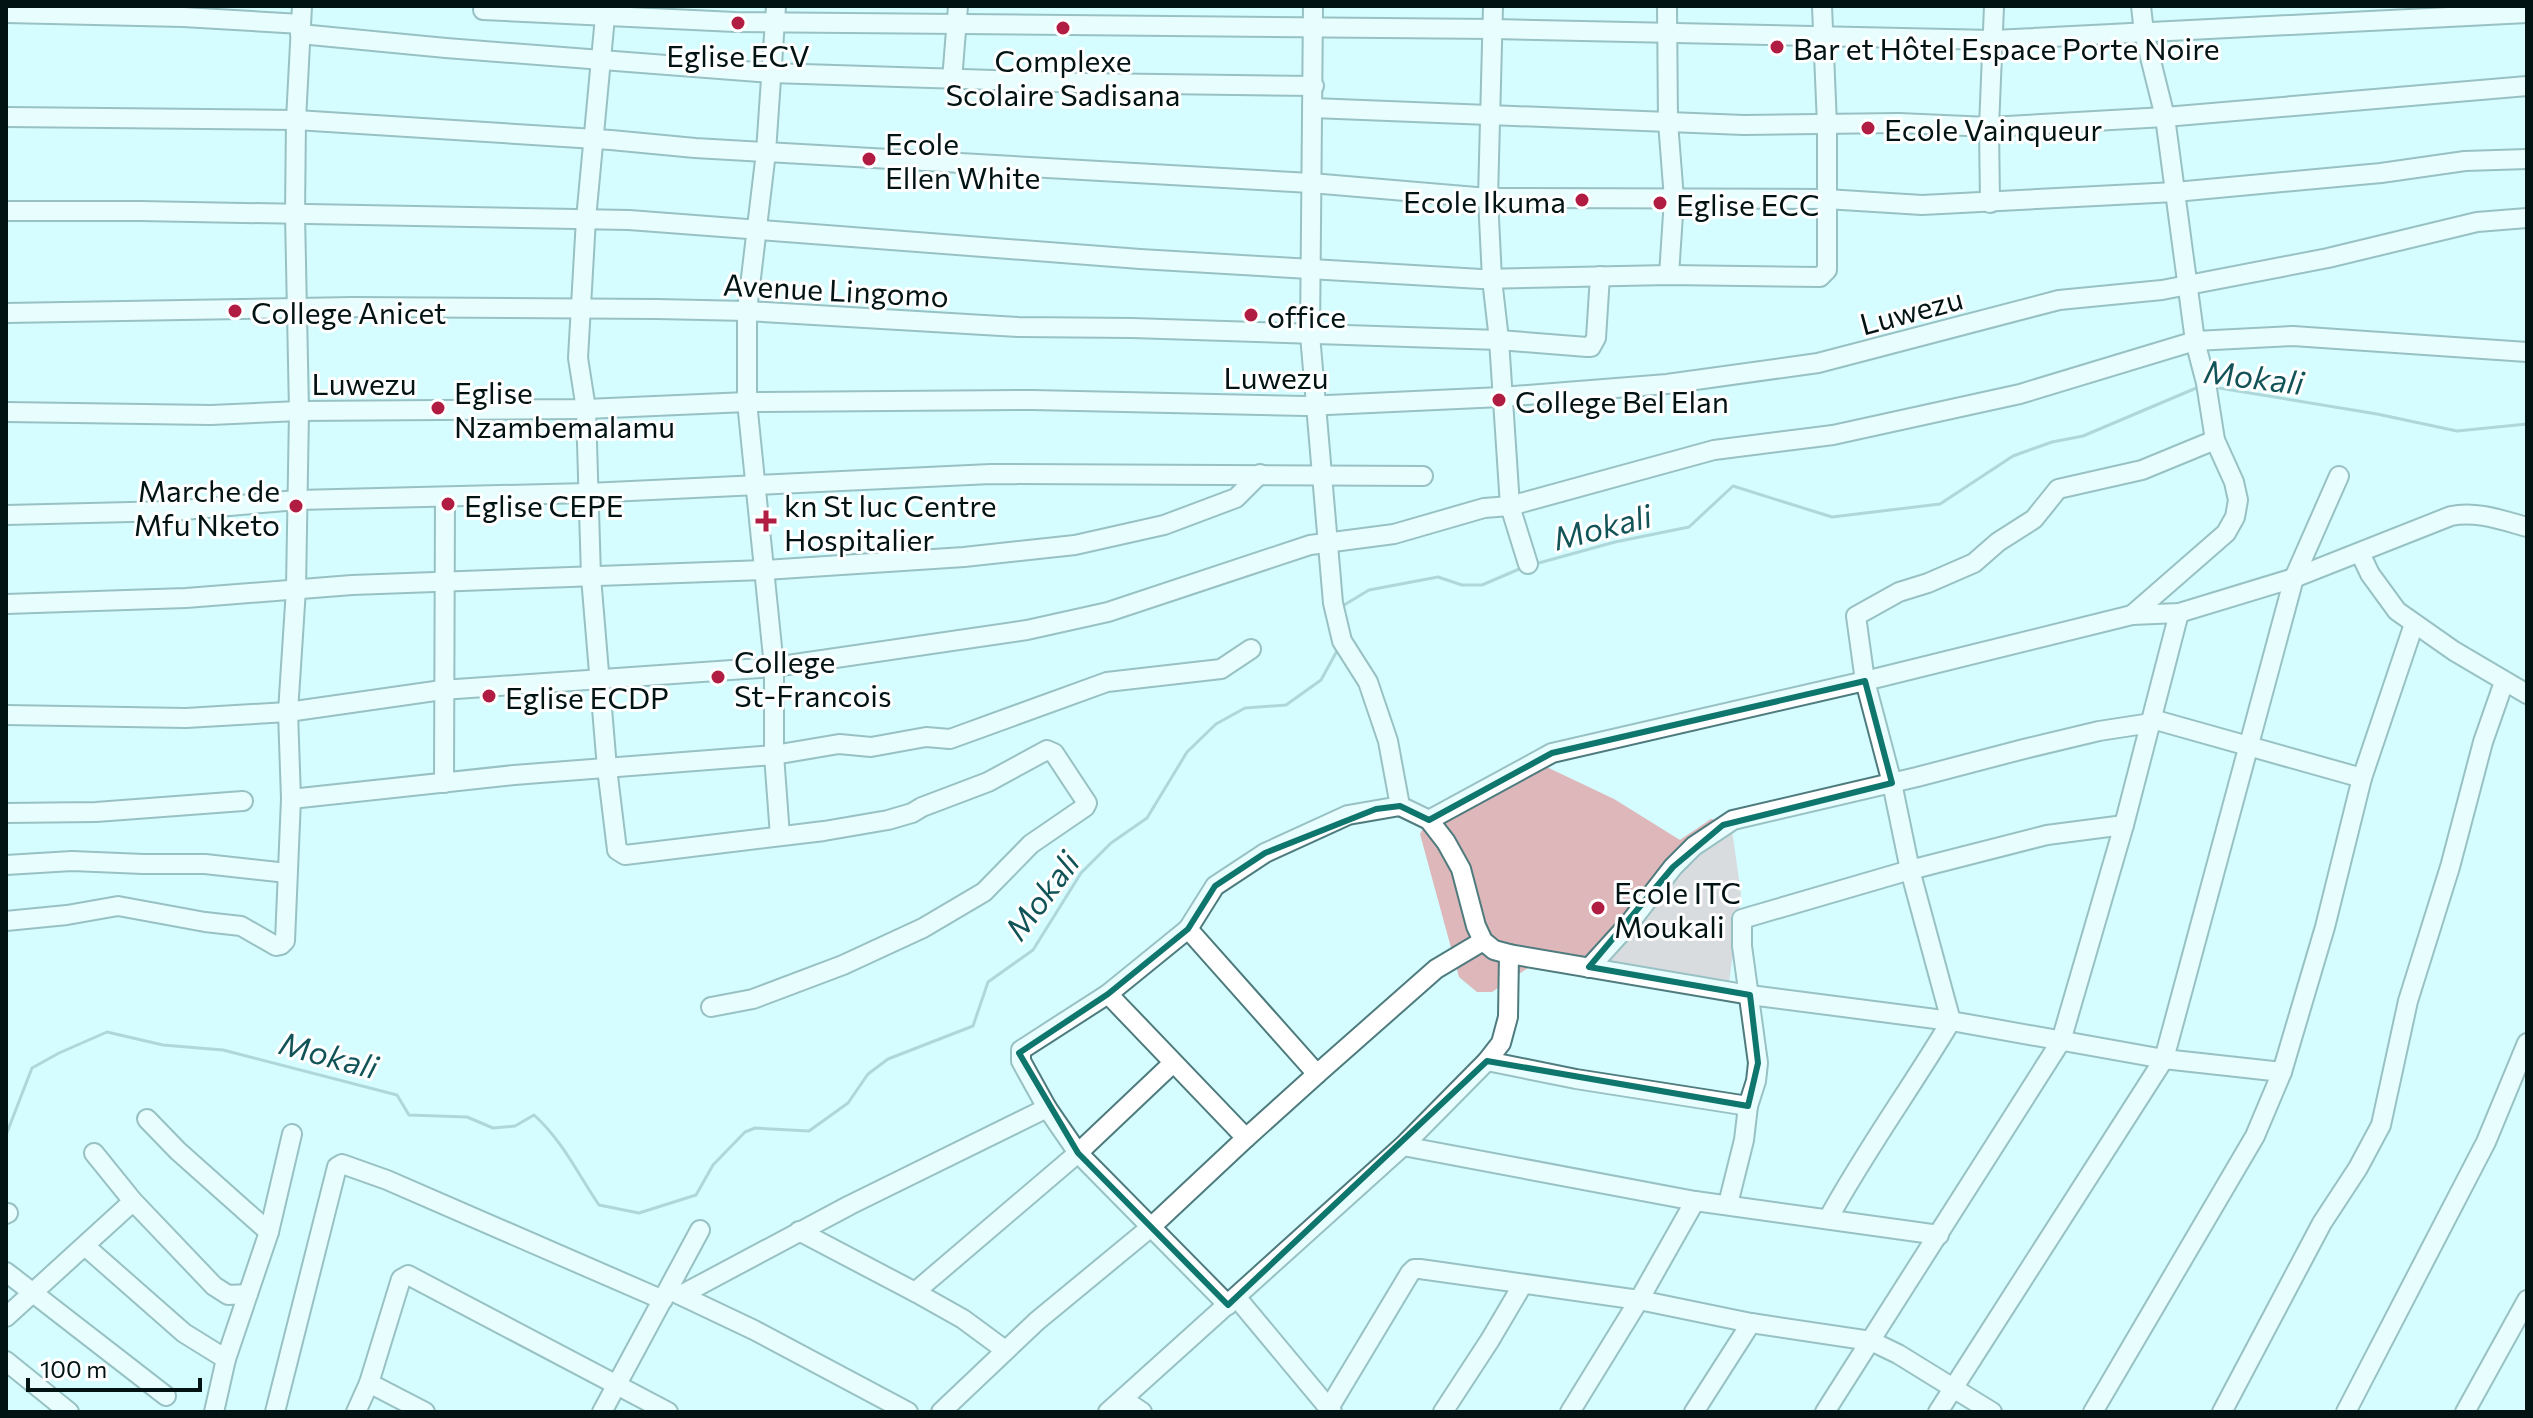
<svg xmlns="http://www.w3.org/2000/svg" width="2533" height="1418" font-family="Commissioner,sans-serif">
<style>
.green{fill:#ddb7b9}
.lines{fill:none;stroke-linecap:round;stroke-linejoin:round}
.stream{stroke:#7eacaf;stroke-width:3}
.minor-casing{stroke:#4e7b7e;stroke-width:22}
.minor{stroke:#fff;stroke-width:18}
.marked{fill:none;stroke:#0f766e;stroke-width:6;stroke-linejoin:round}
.poi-dot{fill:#b01c42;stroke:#fff;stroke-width:3}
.labels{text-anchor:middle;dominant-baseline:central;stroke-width:6;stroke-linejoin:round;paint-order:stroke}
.poi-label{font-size:30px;fill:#021314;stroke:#fff;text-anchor:start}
.street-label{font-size:30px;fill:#021314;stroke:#fff}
.water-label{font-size:32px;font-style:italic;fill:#115357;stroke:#fff}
</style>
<rect width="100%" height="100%" fill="#d5fcfe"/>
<polygon class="green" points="1534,761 1614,799 1680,840 1711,819 1731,823 1741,894 1729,983 1534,964 1492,992 1477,992 1459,977 1420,834 1429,816"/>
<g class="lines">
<g class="stream">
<polyline points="2213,387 2377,414 2457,431 2527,424"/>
<polyline points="1535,564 1615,542 1689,527 1733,486 1832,517 1940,504 2013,456 2052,442 2083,436 2201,386"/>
<polyline points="1343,610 1344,605 1369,590 1438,577 1462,585 1482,585 1524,567"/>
<path d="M6,1135l26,-67 27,-15 48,-21 56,13 60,5 174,45 12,20 58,2 26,11 22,-2 19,-11c28,25 44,59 65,90l40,8 57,-18 17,-30 32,-33 10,-4 54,3 39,-28 20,-29 20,-15 85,-33 15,-44 45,-32 48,-77 30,-30 36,-25 40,-66 29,-28 29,-16 41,-3 35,-25 17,-31"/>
</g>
<g class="minor-casing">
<g id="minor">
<polyline points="606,6 586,219 578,358 586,409 591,577 607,768 617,850 625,855 824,831 888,820 912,813 922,807 988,782 1047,750 1054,753 1087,803 1085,807 1031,844 984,892 923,928 843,965 753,999 711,1007"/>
<polyline points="776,6 766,152 747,311 747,402 774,667 774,755 780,836"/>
<polyline points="1313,6 1310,335 1333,603 1342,641 1368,682 1388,741 1400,806 1429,820 1446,842 1461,869 1476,926 1483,941 1494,950 1509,954 1750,995 1951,1021 2164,1059 2282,1072"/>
<polyline points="1493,6 1488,198 1492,279 1499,340 1510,506 1528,564"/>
<polyline points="1667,6 1668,122 1674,199 1669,275"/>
<polyline points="483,10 735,22 1494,29 1993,40 2527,13"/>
<polyline points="6,13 183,17 301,24"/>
<polyline points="300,34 446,48 771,73 1085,83 1314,86"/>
<polyline points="952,80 958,6"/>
<polyline points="1313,108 1744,125 1899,123 1989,127 2165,117 2527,86"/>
<polyline points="6,117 296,120 611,140 695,148 1311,183 1488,198 1826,199 1922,205 2175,192 2381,173 2465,161 2527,159"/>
<polyline points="1990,203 1989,127 1994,6"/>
<polyline points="6,211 140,211 629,220 1140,259 1481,279 1669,275 1820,277 1827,270 1827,125 1822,6"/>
<polyline points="6,313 353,307 657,309 747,311 1018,327 1132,328 1499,340 1587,347 1591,347 1596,338 1600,276"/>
<polyline points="6,412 211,415 299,411 586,409 747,402 1032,400 1306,406 1501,397 1667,384 1818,363 2059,300 2162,290 2328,258 2477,222 2527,218"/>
<polyline points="6,515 172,511 297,500 588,493 991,474 1423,476"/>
<polyline points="2360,553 2370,574 2397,611 2454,651 2527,694"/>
<polyline points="6,604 186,598 352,585 765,570 964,557 1075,545 1164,525 1236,498 1260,474"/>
<polyline points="2132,615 2226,533 2235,517 2238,500 2234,482 2215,440 2206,383 2195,341 2165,117 2144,33 2141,6"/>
<polyline points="6,715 186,718 288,712 442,690 774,667 1027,630 1108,612 1310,545 1394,534 1484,508 1510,506 1714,450 1833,435 2020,394 2195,341 2293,336 2527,352"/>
<polyline points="2152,719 2362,778"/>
<polyline points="444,783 445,497"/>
<polyline points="291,799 514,775 774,755 839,744 871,747 926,737 950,739 1107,682 1221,669 1251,649"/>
<polyline points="6,813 96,812 243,801"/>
<path d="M1429,820l123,-67 313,-72 267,-66 47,-2 115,-35 157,-62c26,-5 50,4 76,11"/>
<polyline points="6,865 72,861 143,864 205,864 287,873"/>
<polyline points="6,921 67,915 118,906 205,922 241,926 276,946 281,945 285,941 291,799 288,712 296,589 299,411 295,214 296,120 302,6"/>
<polyline points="1188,929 1215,886 1265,853 1348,815 1400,806"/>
<polyline points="1589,968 1628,925 1673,867 1694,846 1733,820 1917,777 2024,749 2099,731 2151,723"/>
<polyline points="1108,994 1246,1138 1317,1074"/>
<polyline points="1487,1061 1576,1079 1748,1106"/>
<polyline points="147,1119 178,1151 269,1232"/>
<polyline points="1403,1146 1695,1201 1939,1235"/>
<polyline points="131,1199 214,1286 228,1295 248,1294"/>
<polyline points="1728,1204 1744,1140 1748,1106 1756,1081 1758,1063 1742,946 1742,919 1910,870 2047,835 2124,825"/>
<polyline points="6,1214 8,1213"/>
<path d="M1828,1219c37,-68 83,-131 123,-198l-41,-151 -18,-87 -27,-102 -9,-65 43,-24 29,-9 46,-20 24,-21 36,-23 24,-30 84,-19 73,-30"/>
<polyline points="799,1231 915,1292 1078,1153 1173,1063"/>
<polyline points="85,1246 184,1333 226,1359"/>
<polyline points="6,1272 166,1396"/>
<polyline points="915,1292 963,1319 1005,1350"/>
<polyline points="676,1293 754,1330 908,1412"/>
<polyline points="681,1295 850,1205 1047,1108"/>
<polyline points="1237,1298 1332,1412"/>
<polyline points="1228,1305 1078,1153 1047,1108 1021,1061 1021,1050 1108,994 1188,929 1317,1074 1436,969 1483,941"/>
<polyline points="6,1317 129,1205 131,1199 128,1195 94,1153"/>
<polyline points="6,1361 69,1412"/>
<polyline points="369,1383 425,1412"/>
<polyline points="1123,1399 1142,1412"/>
<polyline points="1329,1408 1410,1273 1414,1269 1420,1269 1639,1300 1751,1323 1871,1341 1898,1354 1992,1412"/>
<polyline points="214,1412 226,1359 269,1232 292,1134"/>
<polyline points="275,1412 337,1167 342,1164 387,1180 663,1300"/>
<polyline points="356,1412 369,1383 401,1279 408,1275 668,1412"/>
<polyline points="602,1412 700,1230"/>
<polyline points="941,1412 1037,1321 1151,1227 1246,1138"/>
<polyline points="1108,1412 1403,1146 1487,1061 1501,1043 1508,1017 1509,954"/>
<polyline points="1443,1412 1490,1340 1523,1284"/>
<polyline points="1570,1412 1639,1300 1695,1201"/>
<polyline points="1694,1412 1751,1323"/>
<polyline points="1825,1412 2061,1041 2124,825 2179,613"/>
<polyline points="1938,1412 2164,1059 2294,578 2339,476"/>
<polyline points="2093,1412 2255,1136 2282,1072 2325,927 2362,778 2414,624"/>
<polyline points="2222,1412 2322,1223 2358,1168 2381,1125 2408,1001 2450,867 2483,742 2504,682"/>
<polyline points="2346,1412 2486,1142 2527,1043"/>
<polyline points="2465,1412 2527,1300"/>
</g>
</g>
<use href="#minor" class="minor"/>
</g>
<path d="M0 0H2533V1418H0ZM1865,681l27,102 -169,42 -50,42 -84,100 161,28 8,68 -10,43 -261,-45 -259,244 -150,-152 -59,-100 89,-59 80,-65 27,-43 50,-33 111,-44 24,-3 29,14 123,-67z" fill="#d5fcfe" fill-opacity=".55" fill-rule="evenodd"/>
<path class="marked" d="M1865,681l27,102 -169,42 -50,42 -84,100 161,28 8,68 -10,43 -261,-45 -259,244 -150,-152 -59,-100 89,-59 80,-65 27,-43 50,-33 111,-44 24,-3 29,14 123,-67z"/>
<g class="poi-dot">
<circle cx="738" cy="23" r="8"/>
<circle cx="1063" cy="28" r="8"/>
<circle cx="1777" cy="47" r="8"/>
<circle cx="1868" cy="128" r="8"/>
<circle cx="869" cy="159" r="8"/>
<circle cx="1582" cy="200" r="8"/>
<circle cx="1660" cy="203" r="8"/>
<circle cx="235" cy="311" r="8"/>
<circle cx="1251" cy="315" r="8"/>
<circle cx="1499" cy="400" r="8"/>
<circle cx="438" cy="408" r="8"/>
<circle cx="448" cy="504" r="8"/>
<circle cx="296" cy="506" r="8"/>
<path d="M762 509h8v8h8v8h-8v8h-8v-8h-8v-8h8z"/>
<circle cx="718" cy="677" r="8"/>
<circle cx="489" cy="696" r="8"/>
<circle cx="1598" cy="908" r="8"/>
</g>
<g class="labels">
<g class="poi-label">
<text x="1793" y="47">Bar et Hôtel Espace Porte Noire</text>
<text x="738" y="54" text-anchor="middle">Eglise ECV</text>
<text x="1063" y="59" text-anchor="middle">Complexe<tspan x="1063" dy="34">Scolaire Sadisana</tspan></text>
<text x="1884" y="128">Ecole Vainqueur</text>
<text x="885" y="142">Ecole<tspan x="885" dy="34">Ellen White</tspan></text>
<text x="1566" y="200" text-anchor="end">Ecole Ikuma</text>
<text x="1676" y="203">Eglise ECC</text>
<text x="251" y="311">College Anicet</text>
<text x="1267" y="315">office</text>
<text x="454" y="391">Eglise<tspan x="454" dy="34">Nzambemalamu</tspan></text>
<text x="1515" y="400">College Bel Elan</text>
<text x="280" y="489" text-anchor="end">Marche de<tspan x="280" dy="34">Mfu Nketo</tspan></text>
<text x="464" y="504">Eglise CEPE</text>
<text x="784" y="504">kn St luc Centre<tspan x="784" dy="34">Hospitalier</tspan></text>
<text x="734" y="660">College<tspan x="734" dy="34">St-Francois</tspan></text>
<text x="505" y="696">Eglise ECDP</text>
<text x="1614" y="891">Ecole ITC<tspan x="1614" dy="34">Moukali</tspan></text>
</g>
<g class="street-label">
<text transform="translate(836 289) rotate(3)">Avenue Lingomo</text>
<text transform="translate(1911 310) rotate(-15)">Luwezu</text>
<text x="1276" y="376">Luwezu</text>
<text x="364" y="382">Luwezu</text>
</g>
<g class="water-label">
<text transform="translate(2254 376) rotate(7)">Mokali</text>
<text transform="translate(1602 526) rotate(-14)">Mokali</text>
<text transform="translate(1041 895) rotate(-53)">Mokali</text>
<text transform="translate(329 1054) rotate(15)">Mokali</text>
</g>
</g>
<rect width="2533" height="1418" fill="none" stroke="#021314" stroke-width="16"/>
<path d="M28 1378v12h172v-12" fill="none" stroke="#021314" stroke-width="4"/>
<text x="40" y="1378" font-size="24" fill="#021314" stroke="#ffffff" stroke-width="6" paint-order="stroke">100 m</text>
</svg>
